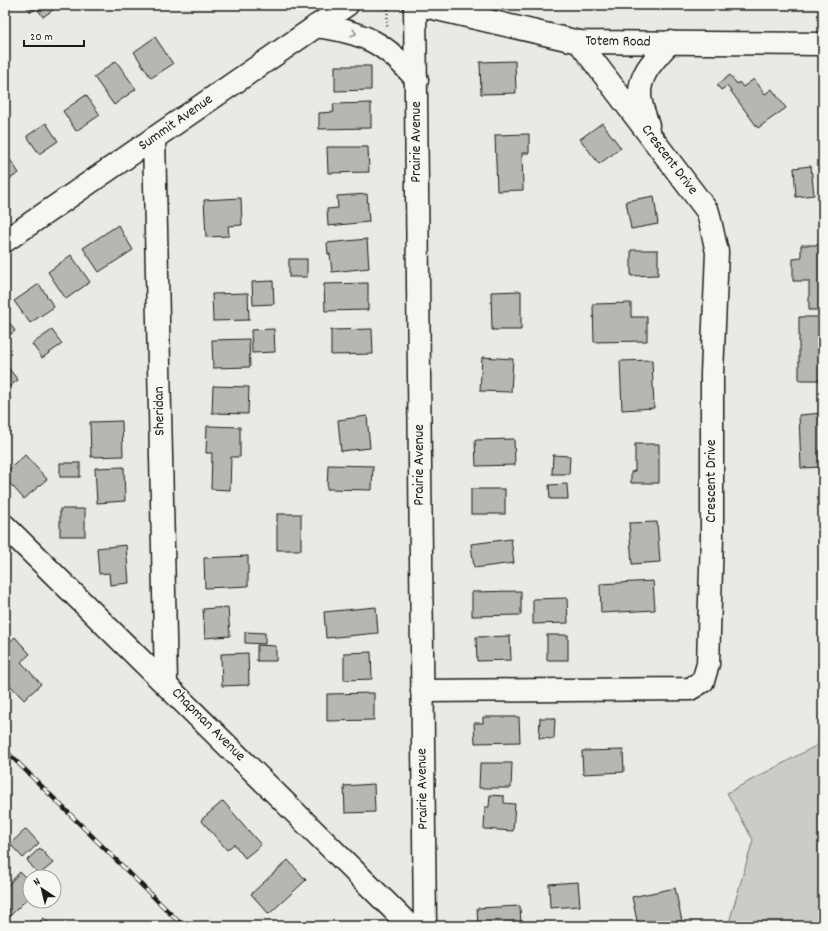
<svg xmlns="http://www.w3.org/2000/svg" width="828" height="931" font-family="Dekko,sans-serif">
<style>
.green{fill:#cbcbc7;stroke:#747472}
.building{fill:#b6b6b3;stroke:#1c1c1c}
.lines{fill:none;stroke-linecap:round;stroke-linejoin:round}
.minor-casing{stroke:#1c1c1c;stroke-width:25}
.major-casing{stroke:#1c1c1c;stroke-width:25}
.path{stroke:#1c1c1c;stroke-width:2.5;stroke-dasharray:1 3;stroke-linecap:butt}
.minor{stroke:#f6f6f2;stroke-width:22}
.major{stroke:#f6f6f2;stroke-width:22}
.rail-casing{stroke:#1c1c1c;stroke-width:4.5}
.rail{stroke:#f6f6f2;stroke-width:3;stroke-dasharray:9;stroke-linecap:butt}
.oneway{stroke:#949492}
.labels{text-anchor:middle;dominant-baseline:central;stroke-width:3.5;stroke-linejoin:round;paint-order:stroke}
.street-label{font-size:15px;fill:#1c1c1c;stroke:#f6f6f2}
</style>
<rect width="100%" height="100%" fill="#e9e9e5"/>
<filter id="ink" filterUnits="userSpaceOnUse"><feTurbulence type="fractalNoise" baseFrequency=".025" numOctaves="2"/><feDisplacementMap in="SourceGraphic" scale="8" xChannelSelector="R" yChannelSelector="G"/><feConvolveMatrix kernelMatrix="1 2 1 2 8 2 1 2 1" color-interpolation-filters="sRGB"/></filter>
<g filter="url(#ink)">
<polygon class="green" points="823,742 823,926 728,926 753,840 727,793"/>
<g class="building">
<polygon points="25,5 56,5 57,7 43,17 37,8 31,12"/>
<polygon points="155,37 173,64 151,78 134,52"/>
<polygon points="116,61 136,89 114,105 94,77"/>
<polygon points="515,61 516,93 481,94 480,62"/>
<polygon points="335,66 371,66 371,90 335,91"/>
<polygon points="730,75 737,84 739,82 743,87 754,79 765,94 772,89 786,108 758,128 727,86 721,90 717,85"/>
<polygon points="86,95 100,115 76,131 63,111"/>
<polygon points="371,103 371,128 319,129 319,113 334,112 333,104"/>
<polygon points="46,123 58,141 39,154 27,136"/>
<polygon points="602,123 621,148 599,164 580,139"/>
<polygon points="529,134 529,153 522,153 523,190 497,191 495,135"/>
<polygon points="327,147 368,147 369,172 328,173"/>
<polygon points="5,152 19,173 5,182"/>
<polygon points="811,166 814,195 796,197 794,168"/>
<polygon points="367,194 369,222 328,226 327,209 338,208 337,196"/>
<polygon points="654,196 658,224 631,229 626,201"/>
<polygon points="241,198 242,225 228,226 229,236 206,237 204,200"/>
<polygon points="118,225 133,250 99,272 83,248"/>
<polygon points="367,239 369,268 332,272 330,254 328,254 327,243"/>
<polygon points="801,245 823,245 823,310 809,310 809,281 793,281 793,259 801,258"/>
<polygon points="631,250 658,250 658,275 631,276"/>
<polygon points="71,255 90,282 66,299 48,272"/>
<rect x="289" y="259" width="18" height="18"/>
<polygon points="273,281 274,304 253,305 252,282"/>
<polygon points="368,283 368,310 325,311 324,284"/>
<polygon points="39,284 54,307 30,323 14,301"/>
<polygon points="521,291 521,330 492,330 491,292"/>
<polygon points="248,293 249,320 213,321 212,294"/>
<polygon points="631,303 631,317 647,317 647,341 594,342 593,304"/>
<polygon points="5,316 15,331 5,338"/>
<polygon points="799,317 820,317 820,337 823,337 823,380 799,380"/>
<polygon points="274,329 275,352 252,353 251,330"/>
<polygon points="372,329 373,354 331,355 331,330"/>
<polygon points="52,330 62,344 42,358 32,344"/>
<polygon points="249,339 250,367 213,368 212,340"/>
<polygon points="482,357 513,359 511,392 480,391"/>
<polygon points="652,360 654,408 622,410 620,361"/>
<polygon points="5,364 18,380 7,388 5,385"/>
<polygon points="213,386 249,387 248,414 212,413"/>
<polygon points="823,413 823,467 801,468 799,415"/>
<polygon points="367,416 370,448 341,451 338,420"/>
<polygon points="122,421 123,456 91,457 90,422"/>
<polygon points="207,426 240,427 240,457 231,457 230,490 211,489 212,453 206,453"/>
<polygon points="514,439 515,465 476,466 475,440"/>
<polygon points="635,444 659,444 659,483 631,483 631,472 635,471"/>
<polygon points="25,455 47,479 24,499 5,478 5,473"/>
<polygon points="553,455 570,456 569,474 552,474"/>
<rect x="60" y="463" width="20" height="14"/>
<polygon points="328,465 373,466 372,490 327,489"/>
<polygon points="124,467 125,501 97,503 95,468"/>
<polygon points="567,484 568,499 550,499 549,485"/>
<rect x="471" y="489" width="34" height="25"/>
<rect x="60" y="509" width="25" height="27"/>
<rect x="277" y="514" width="24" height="36"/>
<polygon points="657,522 660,562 632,564 629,523"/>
<polygon points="511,539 514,563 474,568 471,544"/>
<polygon points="126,545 129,583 110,585 109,573 99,574 97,548"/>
<polygon points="248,556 248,586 205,588 204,558"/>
<polygon points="653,581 655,610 601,613 600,584"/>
<polygon points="521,591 521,615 472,616 472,592"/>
<polygon points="567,598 568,623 533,624 533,599"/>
<polygon points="228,607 230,636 205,638 203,609"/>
<polygon points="376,607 378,633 326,638 324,612"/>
<polygon points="245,632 265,633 265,644 245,643"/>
<rect x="547" y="635" width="21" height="25"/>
<polygon points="510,636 511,660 477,661 476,637"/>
<polygon points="15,637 30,654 21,662 41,684 24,700 5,680 5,646"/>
<polygon points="257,645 276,646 276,661 257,661"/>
<polygon points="371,652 372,679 344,680 344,653"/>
<polygon points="248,653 249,685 222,686 221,654"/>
<polygon points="374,693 374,720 327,721 327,694"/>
<polygon points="483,717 519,717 520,742 475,743 474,723 483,723"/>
<polygon points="540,718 555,718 554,739 539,738"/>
<polygon points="623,750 624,772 583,774 582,751"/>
<polygon points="480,763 512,763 511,788 479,788"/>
<polygon points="374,784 375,812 345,813 344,786"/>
<polygon points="490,795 504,796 504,803 515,804 513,831 484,829 485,807 489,807"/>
<polygon points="223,801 261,845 245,858 234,844 227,850 201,820"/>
<polygon points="26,829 39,843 23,858 10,844"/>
<polygon points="40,848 53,863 39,875 27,860"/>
<polygon points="288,860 306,880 269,914 251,894"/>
<polygon points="20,872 30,882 30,896 7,919 5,917 5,888"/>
<polygon points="578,882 580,906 550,908 549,884"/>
<polygon points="675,888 683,926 638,926 632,897"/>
<polygon points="520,906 521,926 478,926 477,908"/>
<polygon points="44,918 51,926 34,926"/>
</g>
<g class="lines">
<g class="minor-casing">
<g id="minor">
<polyline points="420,5 579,42 823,44"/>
<path d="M648,125c-3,-9 -8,-21 -8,-30 -1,-22 16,-37 30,-53"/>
<polyline points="154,138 166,683"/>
<polyline points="5,241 347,5"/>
<polyline points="5,526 410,926"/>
<polyline points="422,691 690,689 703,681 708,664 712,537 712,374 717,252 708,212 579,42"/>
</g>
</g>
<g class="major-casing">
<g id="major">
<polyline points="415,5 425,926"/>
<path d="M316,26c48,6 70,17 101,54"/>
</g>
</g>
<polyline class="path" points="387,26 388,5"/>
<use href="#minor" class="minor"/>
<use href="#major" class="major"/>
<g class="rail-casing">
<polyline id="rail" points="5,750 183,926"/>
</g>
<use href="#rail" class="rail"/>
</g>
<defs><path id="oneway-chevron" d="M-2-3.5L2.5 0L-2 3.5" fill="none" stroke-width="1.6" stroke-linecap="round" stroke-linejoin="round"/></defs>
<use class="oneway" href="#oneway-chevron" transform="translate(354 33) rotate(16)"/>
</g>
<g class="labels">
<g class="street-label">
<text transform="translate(618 42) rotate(1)">Totem Road</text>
<text transform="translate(176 123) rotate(-35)">Summit Avenue</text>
<text transform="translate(417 142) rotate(-90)">Prairie Avenue</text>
<text transform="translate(669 160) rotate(53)">Crescent Drive</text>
<text transform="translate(160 411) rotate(-91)">Sheridan</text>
<text transform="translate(420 465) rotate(-90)">Prairie Avenue</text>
<text transform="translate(712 481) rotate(-90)">Crescent Drive</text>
<text transform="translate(208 725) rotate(45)">Chapman Avenue</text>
<text transform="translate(423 789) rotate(-91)">Prairie Avenue</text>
</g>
</g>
<rect width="828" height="931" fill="none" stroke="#f6f6f2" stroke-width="20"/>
<rect x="10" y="10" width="808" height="911" fill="none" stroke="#1c1c1c" stroke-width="1.5" filter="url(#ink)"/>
<g transform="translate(42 889) rotate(325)"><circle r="19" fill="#f6f6f2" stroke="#9f9f9c"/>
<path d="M0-3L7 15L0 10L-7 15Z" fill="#1c1c1c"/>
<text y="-6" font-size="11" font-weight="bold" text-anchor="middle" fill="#1c1c1c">N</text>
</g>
<path d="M24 40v6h60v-6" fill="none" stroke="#1c1c1c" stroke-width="2"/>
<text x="30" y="40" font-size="12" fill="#1c1c1c" stroke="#f6f6f2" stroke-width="3" paint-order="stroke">20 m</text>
</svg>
